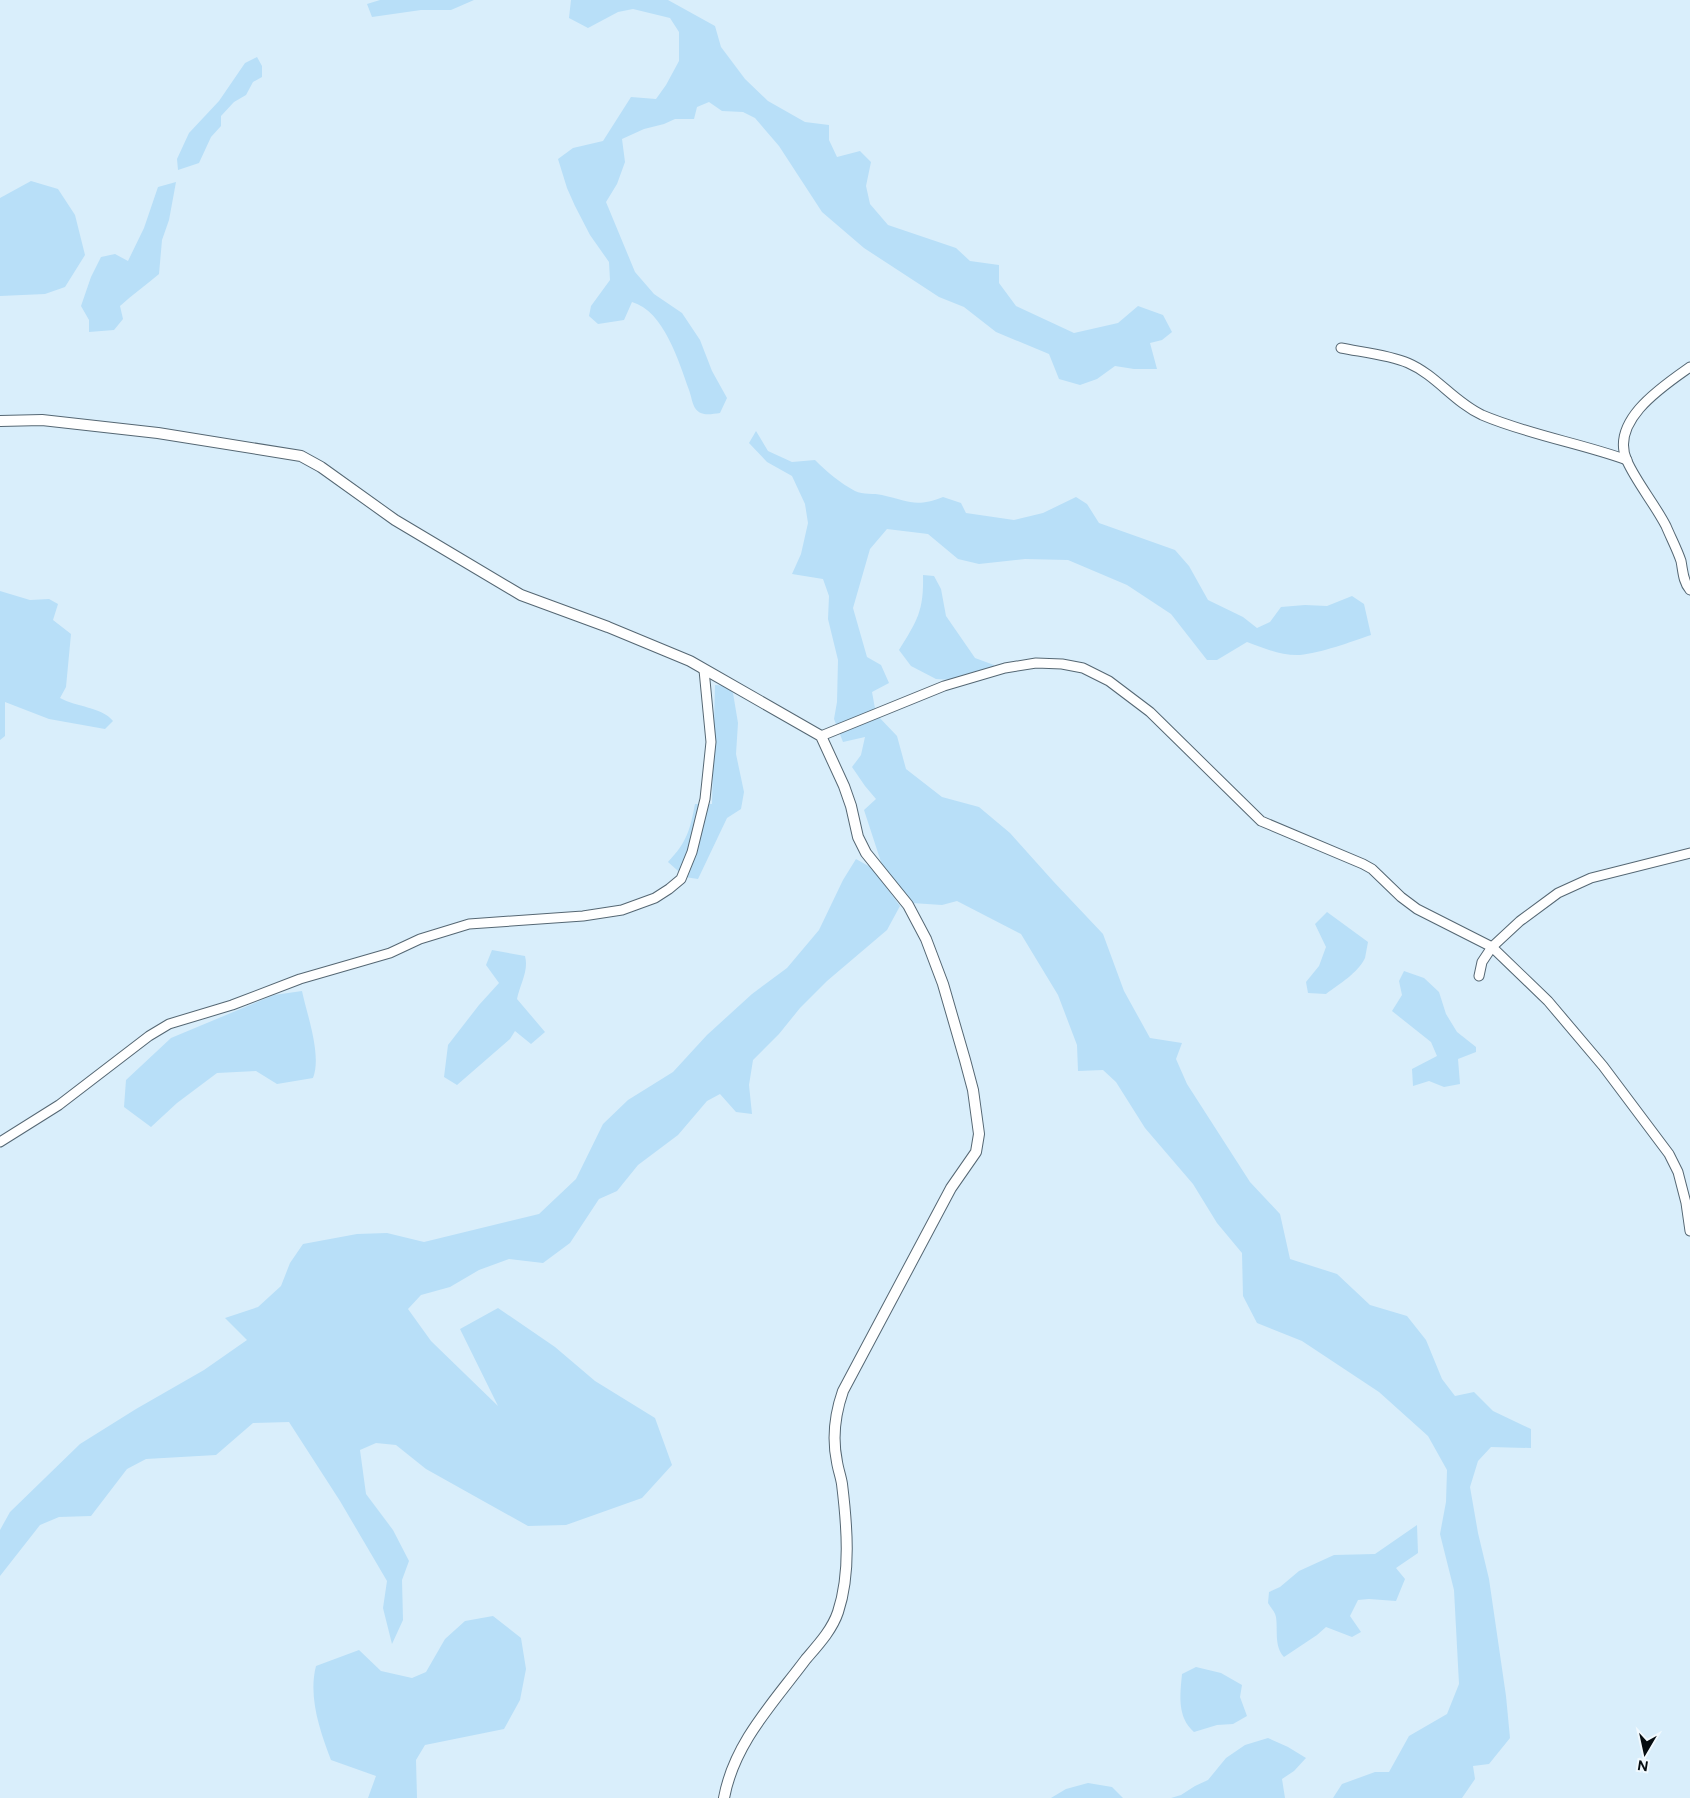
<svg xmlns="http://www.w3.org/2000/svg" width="1690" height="1798" font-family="Figtree,sans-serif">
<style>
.green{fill:#b8dff8}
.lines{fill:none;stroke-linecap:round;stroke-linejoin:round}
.minor-casing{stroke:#556773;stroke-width:11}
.tertiary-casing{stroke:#556773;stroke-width:12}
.minor{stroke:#fff;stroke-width:9}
.tertiary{stroke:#fff;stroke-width:10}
</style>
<rect width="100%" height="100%" fill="#d9eefb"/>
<g class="green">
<polygon points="380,0 474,0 451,10 421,10 372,17 367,4"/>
<path d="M571,0h97l47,26 6,21 24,32 23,22 37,21 24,3v15l8,17 23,-6 11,11 -5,24 4,18 18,21 68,23 14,13 29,4v18l17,23 58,27 44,-10 20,-17 25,9 9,17 -10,8 -12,3 7,26h-23l-19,-3 -18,13 -17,6 -21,-6 -10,-25 -53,-22 -32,-25 -25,-10 -75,-49 -42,-36 -43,-66 -24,-28 -12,-6 -21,-1 -13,-9 -12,5 -3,12h-19l-11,5 -20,5 -22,10 3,23 -8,22 -11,18 29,70 19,22 28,19 18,27 12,31 15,27 -7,15c-9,1 -19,4 -25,-5 -3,-5 -4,-13 -6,-18 -10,-28 -25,-79 -57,-88l-8,18 -26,4 -9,-8 2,-10 19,-26 -1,-18 -19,-27 -15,-29 -8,-18 -9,-29 15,-11 30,-7 28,-44 25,2 10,-14 13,-24v-29l-9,-14 -37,-9 -15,3 -30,16 -19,-10z"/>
<polygon points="257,57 262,66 262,77 253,82 246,95 234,102 221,116 221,126 211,137 199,163 178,170 177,159 189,133 219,101 245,63"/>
<polygon points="31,181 58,189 75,215 85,255 65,287 45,294 0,296 0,198"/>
<path d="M176,182l-7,38 -7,20 -3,34c-13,11 -26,20 -39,32l3,13 -9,11 -25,2v-12l-8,-14 10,-29 10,-20 14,-3 13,7 16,-33 14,-41z"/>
<path d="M756,431l12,20 24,11 23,-2c12,12 25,23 40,31 8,4 19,2 27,4 27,6 33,13 61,2l18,6 5,10 48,7 29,-7 33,-16 11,7 12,19 76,27 14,16 19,34 35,17 14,11 13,-6 11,-15 24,-2 22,1 25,-10 12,8 7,31c-20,7 -51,18 -71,20 -18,1 -37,-7 -53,-13l-30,18h-10l-36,-46 -44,-29 -59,-25 -43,-1 -46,5 -21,-5 -30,-25 -41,-5 -17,20 -17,59 14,49 14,8 8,18 -17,9 4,22 21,22 9,33 36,28 37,10 31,26 43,48 50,53 21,57 26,47 32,5 -6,16 11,25 63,98 30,32 10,45 47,15 33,31 37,11 19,24 16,39 13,17 19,-4 19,19 38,18v19l-40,-1 -13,14 -8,26 8,46 11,46 17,117 4,42 -21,26 -16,2 2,13 -13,19h-129l9,-14 33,-12h14l20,-36 38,-22 12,-30 -5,-94 -14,-56 6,-32 1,-32 -19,-34 -49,-44 -77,-51 -45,-18 -14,-27 -1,-43 -25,-30 -24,-39 -48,-56 -29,-46 -13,-12 -25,1 -1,-26 -19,-50 -37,-61 -64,-33 -15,4 -30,-2 -30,-38 -18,-55 12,-11 -11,-13 -13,-19 9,-12 4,-18 -22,5 -9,-23 3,-17 1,-42 -10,-41 1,-23 -6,-17 -31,-5 9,-20 7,-31 -3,-19 -13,-28 -25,-14 -18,-19z"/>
<path d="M923,575l11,1 7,13 5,27 29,42 19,7 -1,8 -23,8 -34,-2 -25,-13 -12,-16c18,-29 25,-39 24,-75z"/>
<path d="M0,591l30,9 19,-1 9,5 -5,16 18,14 -5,53 -6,11c16,9 42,9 53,23l-8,8 -56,-10 -44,-17v34l-5,4z"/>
<path d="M715,685l12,1 6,7 5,30 -2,31 8,38 -3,17 -14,9 -29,61 -13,-2 -17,-15c19,-20 22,-32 27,-58h17z"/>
<polygon points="856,859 872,868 900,906 887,930 827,981 800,1008 779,1034 753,1060 749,1085 752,1114 736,1112 720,1094 707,1101 678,1135 638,1165 617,1191 599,1199 570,1243 543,1263 509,1259 479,1270 450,1287 421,1295 408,1309 431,1341 498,1406 460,1329 498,1308 555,1347 595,1381 655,1418 672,1465 642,1498 566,1525 528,1526 426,1469 396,1445 376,1443 360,1450 366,1494 393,1530 409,1561 402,1580 403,1620 392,1644 383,1608 387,1581 340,1501 289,1422 253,1423 216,1455 146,1459 127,1469 91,1516 59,1517 40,1525 0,1576 0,1530 10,1512 80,1444 136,1409 204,1370 247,1340 225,1318 258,1307 281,1286 290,1263 303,1244 357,1234 387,1233 424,1242 539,1214 576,1179 603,1124 628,1100 673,1072 707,1035 752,994 787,968 819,930 843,880"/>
<path d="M1327,912l41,30c-1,5 -2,11 -3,16 -7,15 -26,26 -39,36l-18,-1 -2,-11 13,-16 7,-19 -11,-23z"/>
<path d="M492,950l33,6c4,15 -5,28 -8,43l28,33 -14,12 -16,-13 -5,8 -53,46 -13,-8 4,-32 31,-40 20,-22 -13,-18z"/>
<polygon points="1404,971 1424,978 1439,992 1446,1014 1457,1032 1476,1047 1476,1052 1458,1059 1460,1084 1444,1087 1429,1081 1413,1086 1412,1069 1437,1056 1431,1042 1392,1011 1402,995 1399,981"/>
<path d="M302,991c5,24 20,64 11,87l-36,6 -21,-13 -39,2 -40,30 -26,24 -27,-20 2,-27 45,-42 103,-43z"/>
<path d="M1417,1525l1,28 -22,15 9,11 -9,22 -27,-2 -11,1 -8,16 11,16 -9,5 -26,-10 -9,8 -33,22c-10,-11 -6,-26 -8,-40 -1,-5 -5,-9 -8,-14l1,-11 11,-5 19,-16 35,-16 41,-1z"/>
<path d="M493,1616l28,22 5,31 -6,31 -16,29 -79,16 -9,15 1,38h-49l8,-22 -45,-16c-11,-29 -23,-63 -15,-94l43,-16 22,21 31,7 14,-6 19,-33 20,-18z"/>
<path d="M1196,1667l25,6 21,12 -2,12 7,19 -14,8 -16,1 -23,7c-17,-15 -14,-37 -12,-58z"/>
<polygon points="1268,1738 1288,1747 1306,1758 1294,1771 1282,1779 1285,1798 1171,1798 1181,1795 1195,1786 1208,1780 1226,1758 1245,1745"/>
<polygon points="1088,1783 1112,1787 1123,1798 1051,1798 1066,1789"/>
</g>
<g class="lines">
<g class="minor-casing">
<g id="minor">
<path d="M1341,348c20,4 49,7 67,15 28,12 46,39 74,52 47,20 98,28 145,45"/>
<path d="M1690,367c-27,19 -81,54 -63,94 10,22 27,42 39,65 5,12 11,23 15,35 2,10 2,21 9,29"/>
<polyline points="821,736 944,686 1005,668 1036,663 1062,664 1083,668 1109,681 1150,712 1261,821 1363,864 1372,869 1401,897 1417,909 1492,947 1548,1001 1603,1066 1669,1154 1678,1172 1686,1203 1690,1231"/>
<polyline points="1479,976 1482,962 1492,947 1520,921 1558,893 1591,878 1690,853"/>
<polyline points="0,1142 59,1105 149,1036 169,1024 232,1005 300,979 390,953 420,939 469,924 583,916 622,910 655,898 669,889 681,879 692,852 705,799 711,742 704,670"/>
</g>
</g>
<g class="tertiary-casing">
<path id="tertiary" d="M0,421l42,-1 116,13 143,23 20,11 74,53 126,75 87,32 82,34 131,75 23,50 7,20 7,31 8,16 42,52 18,34 17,45 22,76 8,30 6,44 -3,18 -25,36 -108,203c-8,23 -11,47 -6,71 1,7 4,15 5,22 5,41 9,89 -4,128 -6,18 -20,33 -32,47 -32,43 -72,84 -82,139"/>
</g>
<use href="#minor" class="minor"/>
<use href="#tertiary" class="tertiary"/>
</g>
<g transform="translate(1645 1753) rotate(189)" stroke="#f1f9fe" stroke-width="4" paint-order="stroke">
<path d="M0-4L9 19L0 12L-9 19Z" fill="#060d11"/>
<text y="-8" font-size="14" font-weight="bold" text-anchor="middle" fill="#060d11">N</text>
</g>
</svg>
